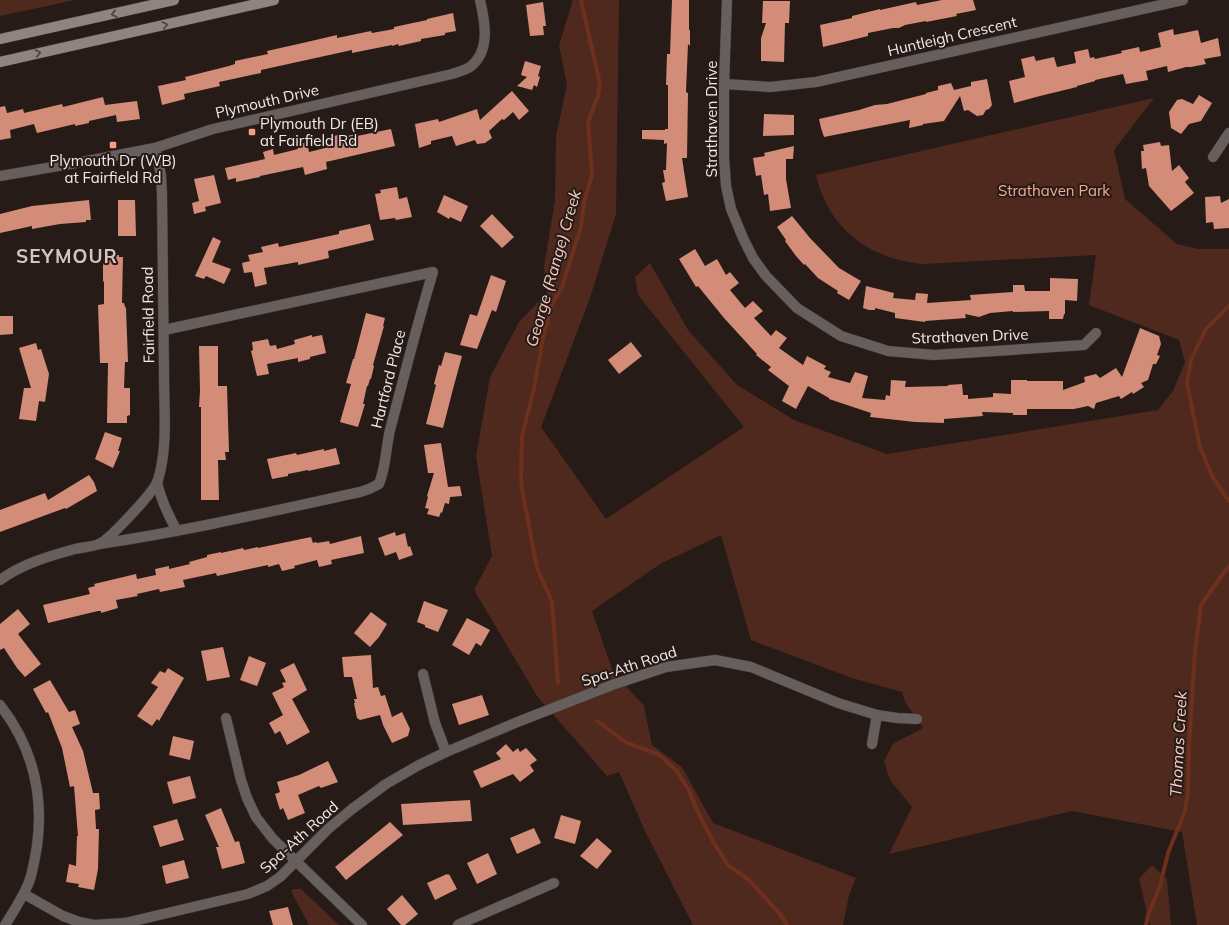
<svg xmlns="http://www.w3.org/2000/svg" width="1229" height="925" font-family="Mulish,sans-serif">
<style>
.green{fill:#4f291e}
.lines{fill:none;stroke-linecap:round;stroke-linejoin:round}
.stream{stroke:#6c301d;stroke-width:4}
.building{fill:#d28c77}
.minor-casing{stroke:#443835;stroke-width:11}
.tertiary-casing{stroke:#443835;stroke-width:11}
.secondary-casing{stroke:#443835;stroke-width:11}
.minor{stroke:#665f5d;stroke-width:10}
.tertiary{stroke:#665f5d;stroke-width:10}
.secondary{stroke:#8e8481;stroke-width:10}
.oneway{stroke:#4b403d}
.poi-dot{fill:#f39f85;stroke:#271b18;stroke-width:1.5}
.labels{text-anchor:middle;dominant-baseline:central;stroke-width:4;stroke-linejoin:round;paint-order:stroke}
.street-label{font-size:15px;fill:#f3eae8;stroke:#271b18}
.poi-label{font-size:15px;fill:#f3eae8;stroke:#271b18;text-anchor:start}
.park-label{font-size:15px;fill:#f6a992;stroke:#271b18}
.water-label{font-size:16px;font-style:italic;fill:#f6cec1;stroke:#271b18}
.district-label{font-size:19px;font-weight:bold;letter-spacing:1px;fill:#d5c5c0;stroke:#271b18}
</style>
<rect width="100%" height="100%" fill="#271b18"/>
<g class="green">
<polygon points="0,0 75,0 0,16"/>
<path d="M573,0h46l-3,214 -26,84 -49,129 65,92 138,-92 -106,-132 -3,-18 15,-14 38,67 49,55 57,35 93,34 271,-44 15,-19 12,-29 -6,-22 -90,-35 7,-50 -174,9c-53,-5 -94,-36 -106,-89l338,-77 -40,52 11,49 52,45 22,5h30v676h-32l-15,-93 -110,-21 -183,43 23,-47 -22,-27 -6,-19 9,-17 30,-16 -18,-26 -3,-10 -50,-14 -101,-38 -30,-105 -61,29 -68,47 21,61 31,34 8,39 30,22 31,56 143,55 -7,17 -6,30h-150l-48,-94 -26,-59 -12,4 -70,-80 -63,-106 18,-34 -16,-100 14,-79 29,-55 28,-29 -3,-26 11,-67 1,-64 11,-51 -8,-40z"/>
<polygon points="1152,865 1167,879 1171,925 1150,925 1139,879"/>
<polygon points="293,889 301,889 339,925 309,925 291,891"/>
</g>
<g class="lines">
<g class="stream">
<polyline points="1229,306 1206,329 1191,360 1187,383 1200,447 1213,478 1229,501"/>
<polyline points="558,683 552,602 537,568 523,495 521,479 522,436 534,389 543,338 552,304 562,287 581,227 584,203 592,175 588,122 598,96 600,84 581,0"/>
<polyline points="597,721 627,743 658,754 676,770 689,790 695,806 714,843 728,865 749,880 780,914 787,925"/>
<polyline points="1146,925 1148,915 1160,886 1168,853 1185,811 1188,792 1189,746 1195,650 1201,605 1225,571 1229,567"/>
</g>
</g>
<g class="building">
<polygon points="672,0 689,0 689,30 690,30 690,46 688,44 686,92 688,93 687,158 682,158 688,197 666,201 662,183 665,182 663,170 666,170 667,143 664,144 664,140 642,139 642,130 665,130 665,129 668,129 668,85 666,85 667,54 670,54"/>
<polygon points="942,0 973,0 976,10 956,14 957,16 926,22 926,21 905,25 899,28 893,28 868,33 868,36 823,47 820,25 852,18 852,16 880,9 880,10 916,2 917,5"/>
<polygon points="763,1 790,1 789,23 785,23 784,62 761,61 761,38 766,23 762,23"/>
<polygon points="543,2 546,26 543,26 544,35 530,36 526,5"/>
<polygon points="453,13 456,31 445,33 445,35 421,39 421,41 399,46 398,44 392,46 392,45 352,53 352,50 261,70 261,73 219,82 220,86 184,94 185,99 162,105 158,86 186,80 185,77 229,66 235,64 235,61 268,54 267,51 307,42 337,35 337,38 371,31 372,33 394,29 394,27 427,20 427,19"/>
<polygon points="1173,29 1174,35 1198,30 1201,43 1218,38 1221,56 1204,59 1206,64 1191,67 1186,67 1168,72 1167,66 1146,71 1148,80 1126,84 1123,74 1095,80 1095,81 1077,86 1077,87 1040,96 1014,103 1009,81 1025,77 1021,59 1034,56 1036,61 1054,57 1057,67 1076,63 1074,52 1088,49 1090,58 1094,57 1095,59 1122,53 1121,51 1139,47 1140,52 1161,47 1158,33"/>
<polygon points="525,61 541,66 538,76 540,77 537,87 534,85 532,90 517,86 527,77 521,75"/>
<polygon points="987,79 992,105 989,109 986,110 983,115 977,116 968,110 964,111 960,96 944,121 923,124 923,125 909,128 910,120 824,137 821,128 819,119 859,110 875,105 887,104 926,94 926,93 938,90 938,86 951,83 954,90 971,86 971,82"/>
<polygon points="512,91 529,111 519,120 513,112 504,120 502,119 489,131 492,138 485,143 477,144 475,140 456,146 452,136 431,141 431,144 419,148 415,124 438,119 439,122 477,109 480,120"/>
<polygon points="1199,95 1212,103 1201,121 1189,124 1181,134 1171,128 1169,112 1177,100 1182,99 1193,104"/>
<polygon points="103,97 105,105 137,101 140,119 117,122 116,115 89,121 89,123 75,126 75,124 37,133 34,124 10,130 11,138 0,140 0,107 5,106 7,113 23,109 24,113 62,104 63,107"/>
<polygon points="764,114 794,115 794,135 763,136"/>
<polygon points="391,129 395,146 326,162 327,169 305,175 303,167 260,176 260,177 236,182 236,178 228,180 225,168 265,159 263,152 273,149 274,155 298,149 297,145 307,142 309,152 333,146 331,137 341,134 342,137 357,134 357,136"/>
<polygon points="1160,142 1161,146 1169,145 1172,171 1179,165 1189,178 1185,182 1194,193 1171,211 1149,186 1146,168 1142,169 1141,151 1144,151 1143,145"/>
<polygon points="794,146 793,159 786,159 786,179 791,208 770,211 768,194 764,195 761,175 756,176 753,158 765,156 764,153"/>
<polygon points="214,175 221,203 205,207 206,211 194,214 192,203 199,201 194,179"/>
<polygon points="397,187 399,199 407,197 412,217 396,220 395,218 380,220 375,194 381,193 380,190"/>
<polygon points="444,195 468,206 461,222 450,217 449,219 437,212"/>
<polygon points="1220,196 1221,203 1229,199 1229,228 1214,229 1213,222 1206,223 1205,197"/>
<polygon points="89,200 91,220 86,220 86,222 60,224 32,229 32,226 0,233 0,214 32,206"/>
<polygon points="118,200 135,200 136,236 118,236"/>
<polygon points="492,214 514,237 502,248 480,226"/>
<polygon points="792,216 810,238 839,268 861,281 849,300 837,293 838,291 818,278 805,264 804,265 796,256 785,241 786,240 777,227"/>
<polygon points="370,224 374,240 328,251 329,258 298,265 298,262 264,268 267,284 255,287 252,272 244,273 242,263 250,261 248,255 263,252 261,247 278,243 279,247 339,234 339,231"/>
<polygon points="213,237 221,241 212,262 231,269 224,284 206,276 204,279 195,276"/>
<polygon points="695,249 705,266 717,259 726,275 730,272 739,283 730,290 745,308 753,301 763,311 754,318 771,336 776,330 787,338 779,348 803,365 807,356 826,366 824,369 831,372 828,377 850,383 855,372 868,376 862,398 885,400 886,395 890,396 891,380 906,381 905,387 948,386 948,385 962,384 963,395 968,395 968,399 993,397 993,393 1011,394 1011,380 1027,380 1027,381 1063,381 1063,390 1085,382 1084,377 1096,374 1100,378 1116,368 1122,377 1140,328 1159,336 1161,344 1157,355 1160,356 1156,364 1153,364 1148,380 1141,383 1144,387 1133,394 1132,392 1121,399 1119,396 1096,403 1094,409 1088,406 1074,409 1027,409 1027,415 1013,415 1013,413 982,412 983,416 944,419 944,423 915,422 870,417 871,413 829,399 829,398 808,386 796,409 782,401 789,386 768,370 771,367 756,355 757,354 724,318 698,286 696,287 679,259"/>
<polygon points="119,255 119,257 123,257 122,303 124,303 125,307 126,308 128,362 125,362 124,388 130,388 130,415 127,416 127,423 107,423 108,363 100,363 98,305 104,304 104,282 103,281 103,256"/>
<polygon points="491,275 506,281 496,312 492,310 477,349 460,345 470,314 477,316"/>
<polygon points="1050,278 1078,279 1077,301 1065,300 1065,314 1064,314 1063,319 1049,319 1049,311 1013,312 1013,311 990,313 979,317 965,314 966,318 925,321 925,322 895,318 895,313 875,308 875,310 869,310 863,308 866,286 894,293 893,298 915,300 916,293 928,294 927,303 971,300 970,295 1013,292 1013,285 1024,285 1025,291 1050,291"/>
<polygon points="366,313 385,318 383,326 384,326 373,365 374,366 371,379 370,379 368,386 367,386 363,404 365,404 358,427 340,422 351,384 346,383 353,359 354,359"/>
<polygon points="0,316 13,316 13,334 0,335"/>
<polygon points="312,335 312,337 322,335 326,353 310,357 310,359 298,362 298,358 267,364 269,374 257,376 251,351 253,350 252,342 268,339 270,346 276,345 277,349 295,344 294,340"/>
<polygon points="631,342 642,356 619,374 608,360"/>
<polygon points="36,343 38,350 41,349 49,374 45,402 39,401 36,421 19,419 24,388 31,388 19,348"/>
<polygon points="199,346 218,346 218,386 227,386 229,452 225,452 226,460 218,460 219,500 201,500 201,407 199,407 200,391"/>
<polygon points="445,352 462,356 453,389 443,428 426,424 436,385 434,384 439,365 441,366"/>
<polygon points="105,432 122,438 118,451 120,451 113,468 95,459"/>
<polygon points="441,443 448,487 460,486 462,496 450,497 449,504 445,503 442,513 441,512 439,517 427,514 429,509 425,508 428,497 427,496 434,473 428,473 424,445"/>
<polygon points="336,448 340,464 308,471 308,470 288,474 288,476 272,479 267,459 296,453 297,455 324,449 324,451"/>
<polygon points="89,475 94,482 97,491 66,509 65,508 0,532 0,510 45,493 48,500"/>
<polygon points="395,532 396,536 405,533 408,547 410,546 413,555 399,560 396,552 385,556 378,538"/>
<polygon points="361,536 364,553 331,560 332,564 319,567 317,560 294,566 295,568 282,571 279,564 268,567 268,565 217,576 216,573 183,580 185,587 160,592 159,589 137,594 138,596 116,600 118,608 101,613 101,611 98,611 48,623 43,605 90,594 88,588 95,586 94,584 136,574 137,579 156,575 155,569 169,566 169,569 190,564 189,562 207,557 207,555 221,552 221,553 243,548 244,550 258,547 258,548 311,537 313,543 316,542 317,543 329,541 330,544"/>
<polygon points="424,601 448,610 438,632 425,627 425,625 417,622"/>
<polygon points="18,609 30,624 18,634 41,664 25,677 17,668 4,648 0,650 0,624"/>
<polygon points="371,612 387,624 379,637 370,647 354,633"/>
<polygon points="467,618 490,630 481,646 476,643 469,655 452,645"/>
<polygon points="223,647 230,677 207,681 201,651"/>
<polygon points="371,655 373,688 378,687 381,696 385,695 392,717 402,712 410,729 408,736 392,743 383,725 380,715 360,720 357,718 354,703 355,703 354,699 357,699 352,677 344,677 342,657"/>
<polygon points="249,656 266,663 257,686 240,680"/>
<polygon points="294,663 307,690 292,699 310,732 287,745 280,731 275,734 269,723 283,715 272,693 284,687 282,683 286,682 280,670"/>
<polygon points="168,668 184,678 159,721 157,719 152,726 137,716 158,687 151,683 160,671 165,673"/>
<polygon points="50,680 69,712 75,710 80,724 72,727 83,751 93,793 99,793 100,809 95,810 96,829 99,829 98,869 94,890 78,887 79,884 66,882 69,864 76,866 77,836 78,836 74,786 70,787 62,748 48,712 46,713 33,689"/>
<polygon points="482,695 489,715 459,725 452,704"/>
<polygon points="173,736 194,741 190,760 169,755"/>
<polygon points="506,744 513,752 518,748 520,752 526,748 537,760 530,765 534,771 520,782 513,774 481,788 473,771 501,759 496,753"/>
<polygon points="328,761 338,782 321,788 319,786 298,795 305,813 288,820 283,808 280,810 275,794 280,792 277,782 299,775"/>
<polygon points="190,776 196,798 173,804 167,782"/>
<polygon points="470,800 472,821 403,825 401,804"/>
<polygon points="221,808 235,842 239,841 245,863 222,869 216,847 219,847 205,815"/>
<polygon points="561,815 581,821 575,844 554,838"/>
<polygon points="177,819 184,840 160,847 153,826"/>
<polygon points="390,822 403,835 346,880 335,867"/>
<polygon points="534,828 541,843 517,854 510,838"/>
<polygon points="597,838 612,851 597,869 580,856"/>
<polygon points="488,853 497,874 477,884 467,863"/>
<polygon points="184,860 189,878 166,884 162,866"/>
<polygon points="447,874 448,875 449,874 457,889 435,900 427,883"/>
<polygon points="402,895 418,914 405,925 401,925 387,909"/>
<polygon points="288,907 293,925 273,925 269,911"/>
</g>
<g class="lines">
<g class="minor-casing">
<g id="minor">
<polyline points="727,0 724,84 724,157 726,186 731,209 743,238 753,258 766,276 797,308 841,336 888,351 934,355 1084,345 1096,333"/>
<polyline points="724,84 770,87 816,82 1183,0"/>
<polyline points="1213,157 1229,133"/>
<path d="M157,482c4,18 11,33 20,49"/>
<path d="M99,544c88,-13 174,-33 261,-52l9,-3 10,-5c7,-17 7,-37 11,-54 14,-53 27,-106 43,-158l-269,58"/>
<path d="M0,580c22,-16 49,-24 75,-31 7,-2 17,-2 24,-5 10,-4 56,-53 59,-64 10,-33 6,-70 6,-105 -1,-60 -1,-121 -2,-181l-1,-19 -6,-27"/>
<polyline points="423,674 435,723 446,752"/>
<polyline points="226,718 241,780 247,798 256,817 273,839 362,925"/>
<polyline points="872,744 877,715"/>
<polyline points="24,894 63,916 79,922 94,925 125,923 248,894 267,886 280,877 328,829 352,809 386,784 419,765 446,752 520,721 612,685 666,667 715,660 751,667 838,703 877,715 897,718 917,719"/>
<polyline points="458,925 464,922 554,883"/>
</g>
</g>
<g class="tertiary-casing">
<g id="tertiary">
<path d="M0,176l87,-15 68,-13 58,-19 239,-55c6,-2 13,-4 18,-7 21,-16 15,-45 10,-67"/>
<path d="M0,705c32,41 44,89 37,141 -2,12 -4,25 -8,36 -6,15 -15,29 -24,43"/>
</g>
</g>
<g class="secondary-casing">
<g id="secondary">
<polyline points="0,39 174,0"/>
<polyline points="0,62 274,0"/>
</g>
</g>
<use href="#minor" class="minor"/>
<use href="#tertiary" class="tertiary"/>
<use href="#secondary" class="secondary"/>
</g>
<defs><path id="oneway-chevron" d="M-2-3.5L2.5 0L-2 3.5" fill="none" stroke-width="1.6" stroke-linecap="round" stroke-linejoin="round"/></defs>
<g class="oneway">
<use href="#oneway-chevron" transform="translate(114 14) rotate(167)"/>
<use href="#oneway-chevron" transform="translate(165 25) rotate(-13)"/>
<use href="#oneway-chevron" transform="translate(38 53) rotate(-13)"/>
</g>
<g class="poi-dot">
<rect x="248" y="128" width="8" height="8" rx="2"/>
<rect x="109" y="141" width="8" height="8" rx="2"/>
</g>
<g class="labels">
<g class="street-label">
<text transform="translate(952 36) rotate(-13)">Huntleigh Crescent</text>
<text transform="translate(267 101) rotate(-13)">Plymouth Drive</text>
<text transform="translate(711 119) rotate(-90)">Strathaven Drive</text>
<text transform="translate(148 315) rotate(-91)">Fairfield Road</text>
<text transform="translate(970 336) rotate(-2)">Strathaven Drive</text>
<text transform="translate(388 379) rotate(-76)">Hartford Place</text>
<text transform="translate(629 666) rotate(-18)">Spa-Ath Road</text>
<text transform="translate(299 837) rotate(-42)">Spa-Ath Road</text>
</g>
<g class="poi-label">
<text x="260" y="123">Plymouth Dr (EB)<tspan x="260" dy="17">at Fairfield Rd</tspan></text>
<text x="113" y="160" text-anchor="middle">Plymouth Dr (WB)<tspan x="113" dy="17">at Fairfield Rd</tspan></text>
</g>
<g class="park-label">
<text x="1054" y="190">Strathaven Park</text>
</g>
<g class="water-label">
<text transform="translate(553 268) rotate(-74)">George (Range) Creek</text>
<text transform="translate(1178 744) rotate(-87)">Thomas Creek</text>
</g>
<g class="district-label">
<text x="67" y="256">SEYMOUR</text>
</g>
</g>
</svg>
